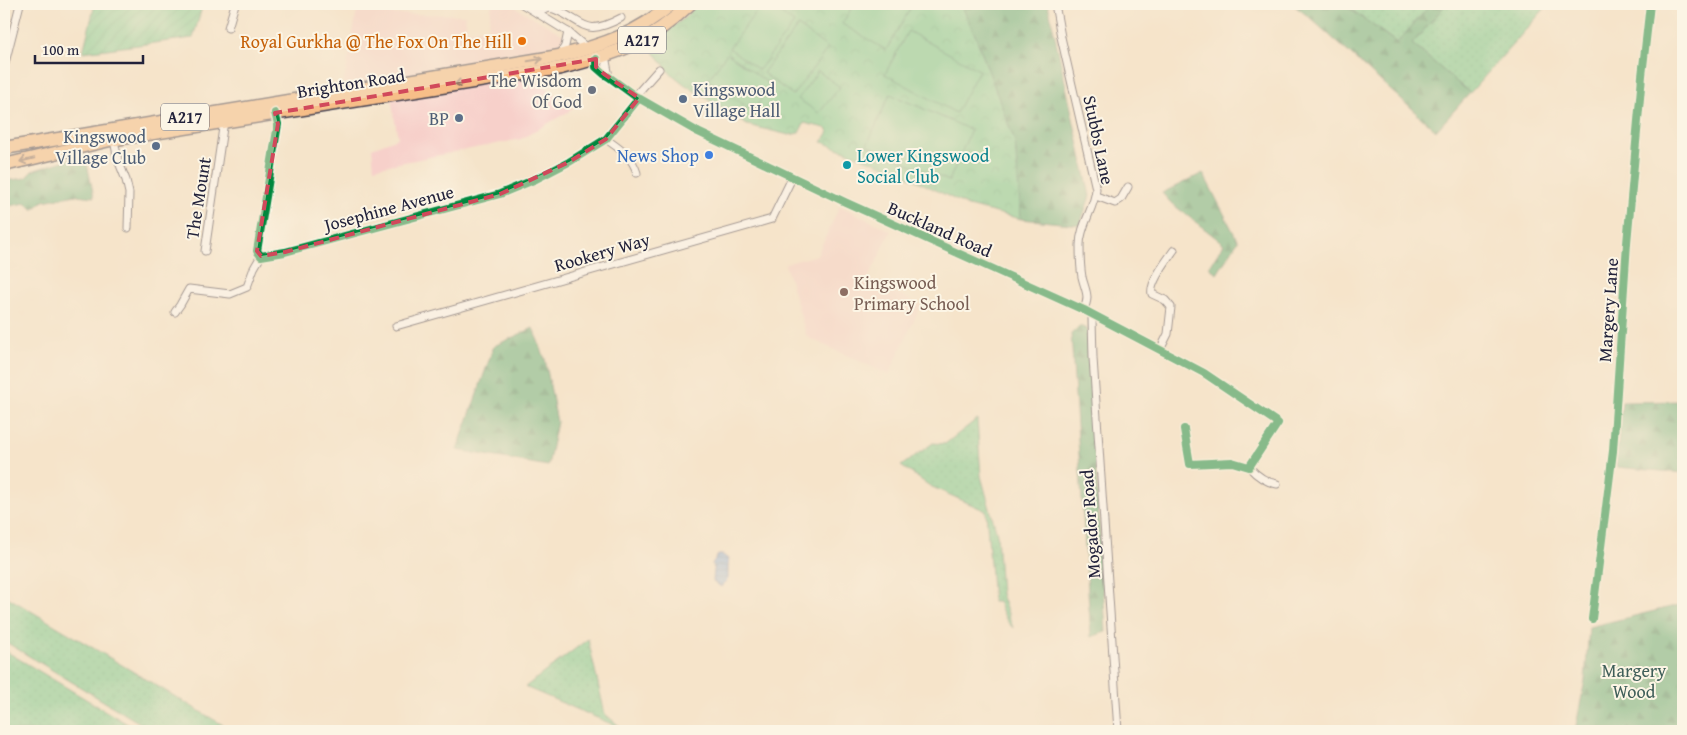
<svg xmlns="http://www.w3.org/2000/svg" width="1687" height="735" font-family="'Gentium Book Plus',serif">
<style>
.built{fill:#f7d0ca}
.grass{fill:url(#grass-dots);stroke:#4b7766}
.forest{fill:url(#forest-firs);stroke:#40695b}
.park{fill:url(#park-crowns);stroke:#4b7766}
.garden{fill:url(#garden-furrows);stroke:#4b7766}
.pitch{fill:#74cc91;stroke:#4b7766}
.water{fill:url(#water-rules);stroke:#4c648d}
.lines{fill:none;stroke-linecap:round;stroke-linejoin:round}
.street-casing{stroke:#423f50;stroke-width:9}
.highway-casing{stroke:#423f50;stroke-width:15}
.street{stroke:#fff;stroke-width:7}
.highway{stroke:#f7be88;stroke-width:12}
.cycleway-casing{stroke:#fcf5e5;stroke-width:11}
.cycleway{stroke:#00873e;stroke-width:8}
.oneway{stroke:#8c7062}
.marked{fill:none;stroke:#d1495b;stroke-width:4;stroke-dasharray:10 6;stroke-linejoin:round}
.food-dot{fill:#e8710a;stroke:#fcf5e5;stroke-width:2}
.worship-dot{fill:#6b7280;stroke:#fcf5e5;stroke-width:2}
.service-dot{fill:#5c6f8a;stroke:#fcf5e5;stroke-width:2}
.shop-dot{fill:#3f7fe0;stroke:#fcf5e5;stroke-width:2}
.culture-dot{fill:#0f9aa8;stroke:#fcf5e5;stroke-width:2}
.education-dot{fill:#8d6e63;stroke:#fcf5e5;stroke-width:2}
.labels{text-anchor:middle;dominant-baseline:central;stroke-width:4;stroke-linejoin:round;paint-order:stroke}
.shield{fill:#fcf5e5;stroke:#63616e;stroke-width:1}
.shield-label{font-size:16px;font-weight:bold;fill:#22223b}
.food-label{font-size:18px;fill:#c56008;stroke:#fcf5e5;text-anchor:end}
.worship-label{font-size:18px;fill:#5b616d;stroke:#fcf5e5;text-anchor:end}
.street-label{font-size:18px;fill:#22223b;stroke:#fcf5e5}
.service-label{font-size:18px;fill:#4e5e75;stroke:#fcf5e5;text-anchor:end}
.shop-label{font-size:18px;fill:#366cbe;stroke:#fcf5e5;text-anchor:end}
.culture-label{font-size:18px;fill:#0d838f;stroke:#fcf5e5;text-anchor:start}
.education-label{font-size:18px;fill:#785e54;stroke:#fcf5e5;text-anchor:start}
.park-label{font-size:18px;fill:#3f5e59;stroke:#fcf5e5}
</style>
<defs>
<pattern id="grass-dots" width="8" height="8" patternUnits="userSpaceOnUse" patternTransform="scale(1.25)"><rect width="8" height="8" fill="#74cc91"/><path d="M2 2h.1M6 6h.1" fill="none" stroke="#64af7e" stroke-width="1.8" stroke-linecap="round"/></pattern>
<pattern id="forest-firs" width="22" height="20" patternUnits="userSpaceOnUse" patternTransform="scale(1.25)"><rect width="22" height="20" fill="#5fb07b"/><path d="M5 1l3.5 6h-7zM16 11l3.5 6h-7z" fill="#4e8f66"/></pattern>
<pattern id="park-crowns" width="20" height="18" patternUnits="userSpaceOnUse" patternTransform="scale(1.25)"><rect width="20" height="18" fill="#74cc91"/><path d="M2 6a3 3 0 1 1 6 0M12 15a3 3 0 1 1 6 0" fill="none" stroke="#64af7e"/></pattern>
<pattern id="garden-furrows" width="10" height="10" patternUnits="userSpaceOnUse" patternTransform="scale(1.25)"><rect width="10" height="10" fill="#74cc91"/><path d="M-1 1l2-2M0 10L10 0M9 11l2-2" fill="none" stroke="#64af7e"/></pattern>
<pattern id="water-rules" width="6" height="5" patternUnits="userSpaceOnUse" patternTransform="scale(1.25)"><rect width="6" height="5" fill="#75a5df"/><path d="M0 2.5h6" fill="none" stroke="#6086b6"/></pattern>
</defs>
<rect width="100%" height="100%" fill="#fcf5e5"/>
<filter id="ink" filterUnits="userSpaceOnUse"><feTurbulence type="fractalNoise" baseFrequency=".02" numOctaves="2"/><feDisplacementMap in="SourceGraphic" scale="10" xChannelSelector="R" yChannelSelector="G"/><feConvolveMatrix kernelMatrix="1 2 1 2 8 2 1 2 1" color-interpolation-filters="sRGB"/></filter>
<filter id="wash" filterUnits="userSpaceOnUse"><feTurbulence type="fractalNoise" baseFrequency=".0096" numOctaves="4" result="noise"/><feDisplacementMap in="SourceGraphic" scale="20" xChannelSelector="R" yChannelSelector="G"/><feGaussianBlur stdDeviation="1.12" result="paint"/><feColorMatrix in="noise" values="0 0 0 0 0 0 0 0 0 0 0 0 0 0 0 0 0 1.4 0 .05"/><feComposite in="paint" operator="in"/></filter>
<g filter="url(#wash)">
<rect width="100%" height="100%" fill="#f5e4ca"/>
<g class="built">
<polygon points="492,4 510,4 562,34 564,39 562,44 534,51 532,77 573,109 521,139 374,168 372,148 398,138 391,98 343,86 357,11 392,14 465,15 467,31 488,28"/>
<polygon points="840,206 891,231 868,279 921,305 889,375 807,337 785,264 817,255"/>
</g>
<g class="grass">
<polygon points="1344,4 1432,4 1397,43"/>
<polygon points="1446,4 1539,4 1545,8 1470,93 1412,44"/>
<polygon points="977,419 981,476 997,534 1001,594 1013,628 1007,621 998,602 993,602 986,511 930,486 901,466 933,443 945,444"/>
<polygon points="4,595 233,731 153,731 4,641"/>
<polygon points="588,639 605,714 623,729 525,687"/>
<polygon points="4,650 139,731 4,731"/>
</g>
<g class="forest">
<polygon points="961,4 1048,4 1090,196 1080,225 1021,219 1015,142 975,35"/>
<polygon points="1292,4 1343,4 1397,43 1431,4 1446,4 1412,44 1470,93 1436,131 1309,17"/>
<polygon points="85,154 94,197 76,195 43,201 33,210 26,203 4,207 4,181 25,178 32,171"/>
<polygon points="1203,173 1238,241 1217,274 1209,267 1224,244 1171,203 1162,193"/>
<polygon points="1079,326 1087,329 1106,632 1091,637 1071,334"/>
<polygon points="533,328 545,359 557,422 548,466 457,450 494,346"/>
<polygon points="1683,401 1683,473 1616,467 1622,402"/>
<polygon points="1683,604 1683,731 1575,731 1585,680 1589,627"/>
</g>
<polygon class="park" points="698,4 961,4 975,35 1015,142 1021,219 968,206 895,170 822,142 829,132 825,128 804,123 799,133 789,135 747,125 684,84 669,72 659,58 647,45 682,20"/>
<polygon class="garden" points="95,4 203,4 193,38 83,52"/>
<g class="pitch">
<polygon points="762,4 768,4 794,23 759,70 729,48"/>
<polygon points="854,4 913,4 886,50 842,24"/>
<polygon points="798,26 828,48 793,95 763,73"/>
<polygon points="908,31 979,70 956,113 885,74"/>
<polygon points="727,53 771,85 753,111 708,80"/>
<polygon points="818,71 840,87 819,113 798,99"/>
<polygon points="890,94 971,130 949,181 867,145"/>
</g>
<polygon class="water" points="718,555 723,555 728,559 728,579 721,587 713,581 714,568 712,564"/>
</g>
<g filter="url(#ink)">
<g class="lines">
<g class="street-casing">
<g id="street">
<polyline points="522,4 568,32 588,49"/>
<path d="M1055,4l6,33 35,152c-1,19 -16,36 -16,56 0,11 0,21 2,32 3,13 9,20 1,33"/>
<path d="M537,13l11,-5 6,1c32,13 29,29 67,9"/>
<polyline points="228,28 235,4"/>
<polyline points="559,56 565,46 568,32"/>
<polyline points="596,59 596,67 604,74 609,77 635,96 698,132 845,202 1086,311 1204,373 1278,423 1249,467 1232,462 1190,464 1184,429"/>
<polyline points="599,59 606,61 609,77"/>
<polyline points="4,67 20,4"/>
<polyline points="635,96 659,69"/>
<polyline points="275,113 278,124 257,251 261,256 285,252 500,194 536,179 569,162 606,139 639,98"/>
<path d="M606,139c14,10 26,17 31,34"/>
<polyline points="114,140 118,160 126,180 129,193 128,228"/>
<polyline points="1096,196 1115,203 1121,199 1128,187"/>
<polyline points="205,251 224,121"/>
<polyline points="175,312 180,305 189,289 230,294 247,287 254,268 261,256"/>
<polyline points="1094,316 1092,319 1093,358 1118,731"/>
<polyline points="396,326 772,219 792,178"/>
<path d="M1160,350l8,-16 3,-27 -6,-7 -13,-6c-3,-11 15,-34 22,-44"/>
<path d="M1249,467c8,9 16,15 28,17"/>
<polyline points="1592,619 1613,451 1627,243 1642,76 1650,4"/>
</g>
</g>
<g class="highway-casing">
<g id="highway">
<path d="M4,148l555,-92c45,-11 77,-22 113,-52"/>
<path d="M4,165l106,-25 451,-72c54,-14 88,-24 129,-64"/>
</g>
</g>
<use href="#street" class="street"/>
<use href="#highway" class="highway"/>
<g class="cycleway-casing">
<g id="cycleway">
<polyline points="596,59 596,67 604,74 609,77 635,96 698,132 845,202 1086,311 1204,373 1278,423 1249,467 1232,462 1190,464 1184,429"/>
<polyline points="275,113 278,124 257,251 261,256 285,252 500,194 536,179 569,162 606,139 639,98"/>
<polyline points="1592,619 1613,451 1627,243 1642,76 1650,4"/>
</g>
</g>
<use href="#cycleway" class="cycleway"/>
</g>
<defs><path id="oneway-shaft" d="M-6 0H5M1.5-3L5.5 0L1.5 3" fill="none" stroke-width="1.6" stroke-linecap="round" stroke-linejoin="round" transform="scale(1.25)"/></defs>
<g class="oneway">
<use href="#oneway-shaft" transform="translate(535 60) rotate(-10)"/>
<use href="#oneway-shaft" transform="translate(462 83) rotate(172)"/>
<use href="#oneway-shaft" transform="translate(27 160) rotate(167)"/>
</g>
</g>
<path d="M0 0H1687V735H0ZM596,59v8l8,7 35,24 -33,41 -37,23 -69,32 -215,58 -24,4 -4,-5 21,-127 -3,-11z" fill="#f5e4ca" fill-opacity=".55" fill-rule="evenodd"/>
<path class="marked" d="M596,59v8l8,7 35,24 -33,41 -37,23 -69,32 -215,58 -24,4 -4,-5 21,-127 -3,-11z"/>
<circle class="food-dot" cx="522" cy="41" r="5"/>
<circle class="worship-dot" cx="592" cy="90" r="5"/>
<g class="service-dot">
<circle cx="683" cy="99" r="5"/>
<circle cx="459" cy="118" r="5"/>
<circle cx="156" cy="146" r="5"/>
</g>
<circle class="shop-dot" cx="709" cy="155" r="5"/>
<circle class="culture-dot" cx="847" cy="165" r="5"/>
<circle class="education-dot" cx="844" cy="292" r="5"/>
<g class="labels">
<g class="shield">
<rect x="618" y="26.5" width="48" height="27" rx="4"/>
<rect x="161" y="103.5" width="48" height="27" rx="4"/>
</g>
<g class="shield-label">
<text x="642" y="40">A217</text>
<text x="185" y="117">A217</text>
</g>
<g class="food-label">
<text x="512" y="41">Royal Gurkha @ The Fox On The Hill</text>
</g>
<g class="worship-label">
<text x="582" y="80">The Wisdom<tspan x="582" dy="21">Of God</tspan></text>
</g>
<g class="street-label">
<text transform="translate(351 83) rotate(-9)">Brighton Road</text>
<text transform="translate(1099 140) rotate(78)">Stubbs Lane</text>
<text transform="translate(198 198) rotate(-81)">The Mount</text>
<text transform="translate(389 208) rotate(-15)">Josephine Avenue</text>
<text transform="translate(940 229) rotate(24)">Buckland Road</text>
<text transform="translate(602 252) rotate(-16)">Rookery Way</text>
<text transform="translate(1608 310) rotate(-86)">Margery Lane</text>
<text transform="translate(1090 524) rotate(-94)">Mogador Road</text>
</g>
<g class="service-label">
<text x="693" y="89" text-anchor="start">Kingswood<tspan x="693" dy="21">Village Hall</tspan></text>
<text x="449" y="118">BP</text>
<text x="146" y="136">Kingswood<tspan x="146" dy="21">Village Club</tspan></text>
</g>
<g class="shop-label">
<text x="699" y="155">News Shop</text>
</g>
<g class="culture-label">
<text x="857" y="155">Lower Kingswood<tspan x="857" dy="21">Social Club</tspan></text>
</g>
<g class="education-label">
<text x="854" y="282">Kingswood<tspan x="854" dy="21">Primary School</tspan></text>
</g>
<g class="park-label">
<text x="1634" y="670">Margery<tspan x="1634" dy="21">Wood</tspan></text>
</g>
</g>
<rect width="1687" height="735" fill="none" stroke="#fcf5e5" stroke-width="20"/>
<path d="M35 55v8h108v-8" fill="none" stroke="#22223b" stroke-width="2.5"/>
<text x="42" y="55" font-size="15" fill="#22223b" stroke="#fcf5e5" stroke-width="4" paint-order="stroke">100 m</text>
</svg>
